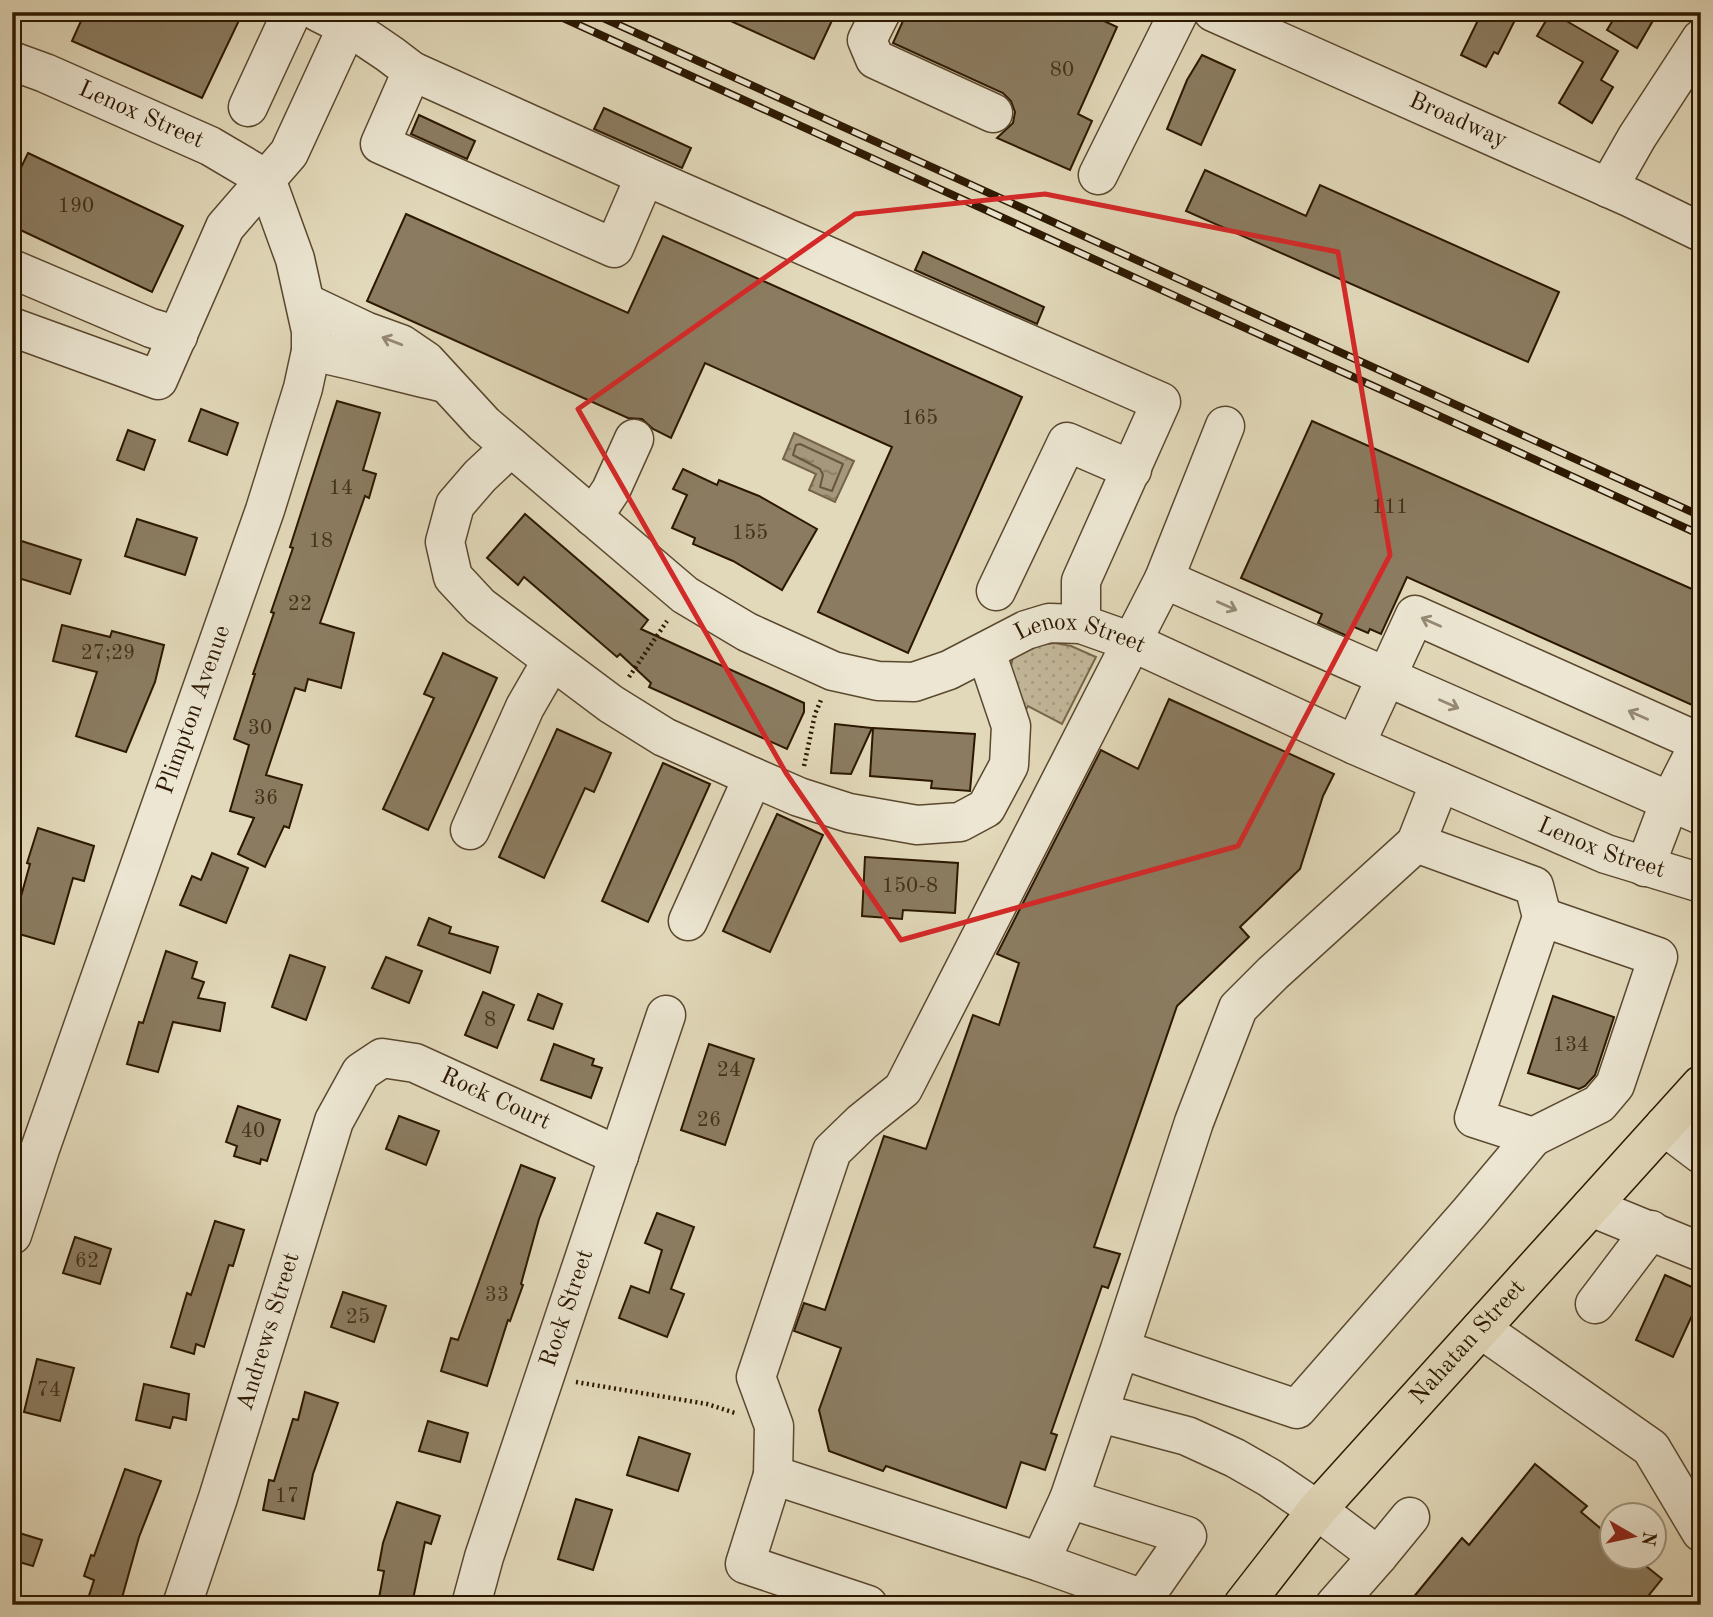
<svg xmlns="http://www.w3.org/2000/svg" width="1713" height="1617" font-family="'Old Standard TT',serif">
<style>
.grass{fill:url(#grass-dots);stroke:#78684e;stroke-width:2}
.water{fill:url(#water-ripples);stroke:#74644a;stroke-width:2}
.lines{fill:none;stroke-linecap:round;stroke-linejoin:round}
.shore{stroke:#68583e;stroke-width:2}
.building{fill:#8b7c61;stroke:#2c1801;stroke-width:2}
.minor-casing{stroke:#5a482f;stroke-width:41}
.major-casing{stroke:#2c1801;stroke-width:41}
.path{stroke:#2c1801;stroke-width:4.5;stroke-dasharray:2 3.5;stroke-linecap:butt}
.minor{stroke:#ece6d2;stroke-width:38}
.major{stroke:#e2d9ba;stroke-width:38}
.rail-casing{stroke:#2c1801;stroke-width:8}
.rail{stroke:#ece6d2;stroke-width:5;stroke-dasharray:16;stroke-linecap:butt}
.oneway{stroke:#968974}
.marked{fill:none;stroke:#d62828;stroke-width:5;stroke-linejoin:round}
.labels{text-anchor:middle;dominant-baseline:central;stroke-width:6;stroke-linejoin:round;paint-order:stroke}
.number-label{font-size:21px;fill:#443119}
.street-label{font-size:24px;fill:#2c1801;stroke:#ece6d2}
</style>
<defs>
<pattern id="grass-dots" width="8" height="8" patternUnits="userSpaceOnUse" patternTransform="scale(1.75)"><rect width="8" height="8" fill="#c3b89b"/><path d="M2 2h.1M6 6h.1" fill="none" stroke="#a89d84" stroke-width="1.8" stroke-linecap="round"/></pattern>
<pattern id="water-ripples" width="26" height="14" patternUnits="userSpaceOnUse" patternTransform="scale(1.75)"><rect width="26" height="14" fill="#a4977b"/><path d="M2 4q2-2 4 0t4 0M15 11q2-2 4 0t4 0" fill="none" stroke="#867a62"/></pattern>
</defs>
<rect width="100%" height="100%" fill="#e2d9ba"/>
<filter id="stains"><feTurbulence type="fractalNoise" baseFrequency=".00286" numOctaves="4"/><feColorMatrix values="0 0 0 0 .2 0 0 0 0 .09 0 0 0 0 .02 0 0 0 .5 -.17"/></filter>
<radialGradient id="worn" r=".72"><stop offset=".6" stop-color="#630" stop-opacity="0"/><stop offset="1" stop-color="#630" stop-opacity=".3"/></radialGradient>
<polygon class="grass" points="1055,643 1071,646 1096,657 1062,724 1028,706 1023,715 1009,674 1013,657 1039,645"/>
<polygon class="water" points="794,433 854,461 835,502 809,490 816,474 783,459"/>
<g class="lines">
<polygon class="shore" points="800,444 843,464 832,491 820,487 823,475 820,469 793,455 796,445"/>
</g>
<g class="building">
<polygon points="85,12 243,12 202,98 72,41"/>
<polygon points="711,12 836,12 814,59"/>
<polygon points="907,12 1085,12 1117,27 1078,114 1092,121 1070,170 997,138 1013,123 1015,112 1011,101 1003,93 893,43"/>
<polygon points="1482,12 1519,12 1498,54 1494,52 1486,67 1461,55"/>
<polygon points="1551,12 1618,51 1601,80 1613,87 1592,123 1559,103 1583,62 1537,36"/>
<polygon points="1618,12 1658,12 1637,48 1607,30"/>
<polygon points="1202,55 1235,70 1201,145 1167,129 1187,80"/>
<polygon points="604,108 691,148 682,168 594,129"/>
<polygon points="419,115 475,141 467,159 411,134"/>
<polygon points="28,153 183,226 152,292 12,226 12,186"/>
<polygon points="1205,170 1306,216 1320,185 1559,292 1528,362 1186,211"/>
<polygon points="406,214 628,313 663,236 1022,397 908,653 818,612 892,447 705,363 671,438 653,429 642,419 628,418 367,301"/>
<polygon points="923,252 1044,307 1037,324 915,270"/>
<polygon points="337,401 380,413 363,470 376,474 369,498 365,496 320,623 354,633 341,688 308,679 305,691 295,688 266,775 302,785 289,828 284,826 265,867 238,854 254,818 230,811 249,745 234,739 255,674 253,674 274,613 271,612 293,548 290,547"/>
<polygon points="201,409 238,423 227,455 189,441"/>
<polygon points="1312,421 1701,593 1701,709 1407,577 1381,634 1370,629 1368,633 1352,626 1347,636 1318,623 1322,614 1241,578"/>
<polygon points="128,430 155,440 144,470 117,460"/>
<polygon points="683,469 717,485 719,480 759,496 817,529 782,590 733,561 693,544 695,538 672,528 687,495 673,489"/>
<polygon points="525,514 648,620 641,629 804,703 804,712 787,749 649,687 651,683 620,654 617,657 524,577 518,585 487,558"/>
<polygon points="137,519 197,538 185,575 125,556"/>
<polygon points="12,538 81,560 70,594 12,576"/>
<polygon points="62,625 110,637 112,631 164,645 155,682 126,752 76,736 97,672 53,661"/>
<polygon points="443,653 497,678 428,830 383,809 434,698 424,694"/>
<polygon points="1169,699 1334,774 1323,796 1300,869 1240,927 1249,937 1177,1006 1094,1247 1120,1254 1108,1288 1102,1286 1051,1433 1057,1435 1045,1470 1021,1462 1006,1508 886,1466 883,1471 829,1451 819,1410 841,1348 794,1331 804,1303 825,1310 884,1136 926,1149 973,1015 999,1025 1019,963 997,954 1101,750 1138,769"/>
<polygon points="835,724 872,728 851,774 831,773"/>
<polygon points="873,728 975,734 970,791 931,788 932,781 870,776"/>
<polygon points="557,729 611,753 594,792 585,788 544,878 499,857"/>
<polygon points="663,763 710,784 648,922 602,901"/>
<polygon points="777,814 823,835 770,952 723,931"/>
<polygon points="38,828 94,846 84,881 73,878 54,944 12,932 12,905 18,907 30,864 27,863"/>
<polygon points="212,853 248,868 226,923 180,905 192,876 201,880"/>
<polygon points="865,857 958,863 955,913 903,910 902,919 862,916"/>
<polygon points="429,918 451,927 449,933 498,947 490,973 418,945"/>
<polygon points="166,951 197,962 192,978 204,982 198,998 225,1003 220,1031 173,1022 158,1072 127,1064 139,1022 143,1023"/>
<polygon points="290,955 325,967 306,1020 272,1007"/>
<polygon points="386,957 422,971 409,1003 372,988"/>
<polygon points="483,992 514,1005 497,1048 465,1035"/>
<polygon points="538,994 562,1004 553,1029 528,1020"/>
<polygon points="1553,996 1614,1017 1595,1075 1585,1086 1579,1089 1528,1073"/>
<polygon points="554,1044 594,1059 592,1065 602,1068 591,1098 541,1080"/>
<polygon points="709,1044 754,1059 725,1145 681,1130"/>
<polygon points="238,1106 280,1120 267,1161 261,1159 260,1164 234,1156 237,1146 226,1142"/>
<polygon points="399,1116 439,1131 426,1165 386,1149"/>
<polygon points="521,1165 555,1178 539,1219 521,1284 523,1285 510,1321 508,1320 487,1386 441,1371 451,1338 458,1340"/>
<polygon points="657,1213 694,1227 671,1289 684,1294 667,1337 619,1318 631,1286 649,1293 662,1250 645,1243"/>
<polygon points="215,1221 244,1230 233,1266 229,1265 204,1347 196,1344 194,1354 171,1347 187,1293 191,1295"/>
<polygon points="75,1237 111,1249 100,1284 63,1273"/>
<polygon points="1665,1275 1701,1291 1701,1296 1673,1357 1636,1340"/>
<polygon points="343,1292 386,1306 374,1342 331,1327"/>
<polygon points="37,1359 74,1368 60,1421 24,1412"/>
<polygon points="144,1384 189,1394 186,1420 173,1417 170,1428 136,1420"/>
<polygon points="305,1392 338,1403 313,1474 304,1519 263,1510 269,1480 274,1481 293,1419 298,1420"/>
<polygon points="428,1421 468,1433 460,1462 419,1451"/>
<polygon points="639,1437 690,1454 678,1491 627,1475"/>
<polygon points="1535,1464 1587,1506 1581,1512 1612,1538 1612,1558 1636,1558 1662,1579 1641,1605 1407,1605 1462,1538 1469,1545"/>
<polygon points="125,1469 161,1481 139,1537 120,1605 86,1605 94,1580 84,1576 91,1555 94,1556"/>
<polygon points="576,1499 612,1510 593,1570 558,1559"/>
<polygon points="397,1502 440,1516 431,1544 425,1542 412,1604 379,1598 384,1571 378,1570 383,1543"/>
<polygon points="16,1532 42,1540 33,1566 12,1560 12,1544"/>
</g>
<g class="lines">
<g class="minor-casing">
<g id="minor">
<path d="M318,12c35,16 64,35 94,59l233,105 516,226 -80,179v43"/>
<polyline points="881,12 867,40 875,59 993,113"/>
<path id="s1" d="M1213,12l418,186 70,34"/>
<path id="s2" d="M12,61l33,12 165,73 56,33"/>
<polyline points="412,71 380,144 614,248 645,176"/>
<polyline points="248,107 292,12"/>
<polyline points="1098,175 1179,12"/>
<polyline points="1608,188 1637,137 1701,39"/>
<polyline points="12,269 151,328 178,336"/>
<path id="s3" d="M306,303l59,28 36,13 25,17 58,63 201,171 62,37 86,39 45,10 36,1 35,-12 77,-40 23,-7 32,1 51,18 223,103 251,109 95,29"/>
<polyline points="12,327 158,380 225,227 289,153 354,12"/>
<path d="M311,351c45,9 88,22 134,32"/>
<polyline points="511,447 480,476 455,505 445,542 453,577 480,606 611,704 664,737 753,777 799,797 849,813 917,825 960,822 986,808 1009,765 1011,726 986,652"/>
<polyline points="593,517 611,490 634,439"/>
<polyline points="1164,579 1701,815"/>
<polyline points="996,591 1067,442 1132,470"/>
<polyline points="1355,745 1415,615 1701,743"/>
<polyline points="470,830 525,707 551,662"/>
<polyline points="1416,843 1440,782"/>
<polyline points="1645,867 1670,801 1700,742"/>
<polyline points="688,921 753,777"/>
<polyline points="1664,1126 1701,1154"/>
<polyline points="1533,1137 1599,1104 1615,1085 1658,957 1542,917"/>
<polyline points="1591,1207 1701,1252"/>
<path id="s4" d="M12,1235l28,-86 225,-639 38,-122 8,-37v-20l-16,-72 -29,-80"/>
<polyline points="1595,1304 1651,1230"/>
<polyline points="1481,1329 1651,1448 1701,1532"/>
<polyline points="1100,1413 1187,1436 1235,1458 1270,1478 1317,1510 1378,1556 1335,1605"/>
<polyline points="773,1475 774,1426 756,1377 832,1151 862,1122 903,1089 1164,579 1225,426"/>
<polyline points="1069,1499 1187,1536 1139,1605"/>
<polyline points="1378,1556 1410,1517"/>
<polyline points="1040,1562 1143,1599"/>
<path id="s5" d="M182,1605l36,-107 116,-377 27,-49 21,-14 33,5 204,93"/>
<path id="s6" d="M471,1605l13,-48 182,-542"/>
<polyline points="868,1605 745,1564 773,1475 1040,1562 1069,1499 1120,1349 1297,1409 1469,1213 1533,1137 1474,1118 1542,917 1534,886 1416,843 1273,973 1238,1008 1194,1122 1120,1349"/>
</g>
</g>
<g class="major-casing">
<g id="major">
<path id="s7" d="M1243,1605l74,-95 384,-425"/>
</g>
</g>
<g class="path">
<polyline points="629,677 667,621"/>
<polyline points="804,766 815,714 821,700"/>
<polyline points="576,1382 707,1404 735,1413"/>
</g>
<use href="#minor" class="minor"/>
<use href="#major" class="major"/>
<g class="rail-casing">
<g id="rail">
<polyline points="550,12 1701,535"/>
<polyline points="590,12 1701,516"/>
</g>
</g>
<use href="#rail" class="rail"/>
</g>
<defs><path id="oneway-shaft" d="M-6 0H5M1.5-3L5.5 0L1.5 3" fill="none" stroke-width="1.6" stroke-linecap="round" stroke-linejoin="round" transform="scale(1.75)"/></defs>
<g class="oneway">
<use href="#oneway-shaft" transform="translate(392 341) rotate(-159)"/>
<use href="#oneway-shaft" transform="translate(1227 606) rotate(24)"/>
<use href="#oneway-shaft" transform="translate(1431 622) rotate(-156)"/>
<use href="#oneway-shaft" transform="translate(1449 704) rotate(24)"/>
<use href="#oneway-shaft" transform="translate(1638 715) rotate(-156)"/>
</g>
<path class="marked" d="M1045,194l293,58 52,303 -152,291 -337,94 -115,-167 -208,-364 277,-195z"/>
<g class="labels">
<g class="number-label">
<text x="1062" y="70">80</text>
<text x="76" y="206">190</text>
<text x="920" y="418">165</text>
<text x="341" y="488">14</text>
<text x="1390" y="507">111</text>
<text x="750" y="533">155</text>
<text x="321" y="541">18</text>
<text x="300" y="604">22</text>
<text x="108" y="653">27;29</text>
<text x="260" y="728">30</text>
<text x="266" y="798">36</text>
<text x="910" y="886">150-8</text>
<text x="490" y="1020">8</text>
<text x="1571" y="1045">134</text>
<text x="729" y="1070">24</text>
<text x="709" y="1120">26</text>
<text x="253" y="1131">40</text>
<text x="87" y="1261">62</text>
<text x="497" y="1295">33</text>
<text x="358" y="1317">25</text>
<text x="49" y="1390">74</text>
<text x="287" y="1496">17</text>
</g>
<g class="street-label">
<text stroke="none"><textPath href="#s2" startOffset="140">Lenox Street</textPath></text>
<text stroke="none"><textPath href="#s1" startOffset="268">Broadway</textPath></text>
<text stroke="none"><textPath href="#s3" startOffset="912">Lenox Street</textPath></text>
<text stroke="none"><textPath href="#s4" startOffset="556">Plimpton Avenue</textPath></text>
<text stroke="none"><textPath href="#s3" startOffset="1479">Lenox Street</textPath></text>
<text stroke="none"><textPath href="#s5" startOffset="710">Rock Court</textPath></text>
<text stroke="none"><textPath href="#s6" startOffset="312">Rock Street</textPath></text>
<text stroke="none"><textPath href="#s5" startOffset="287">Andrews Street</textPath></text>
<text stroke="none"><textPath href="#s7" startOffset="346">Nahatan Street</textPath></text>
</g>
</g>
<rect width="1713" height="1617" fill="none" stroke="#e2d9ba" stroke-width="42"/>
<rect x="14" y="14" width="1685" height="1589" fill="none" stroke="#2c1801" stroke-width="3.5"/>
<rect x="21" y="21" width="1671" height="1575" fill="none" stroke="#2c1801" stroke-width="2"/>
<g transform="translate(1633 1536) rotate(99)"><circle r="33" fill="#ece6d2" stroke="#9f947e" stroke-width="2"/>
<path d="M0-5L12 26L0 18L-12 26Z" fill="#8f2418"/>
<text y="-10" font-size="19" font-weight="bold" text-anchor="middle" fill="#2c1801">N</text>
</g>
<rect width="100%" height="100%" filter="url(#stains)"/>
<rect width="100%" height="100%" fill="url(#worn)"/>
</svg>
